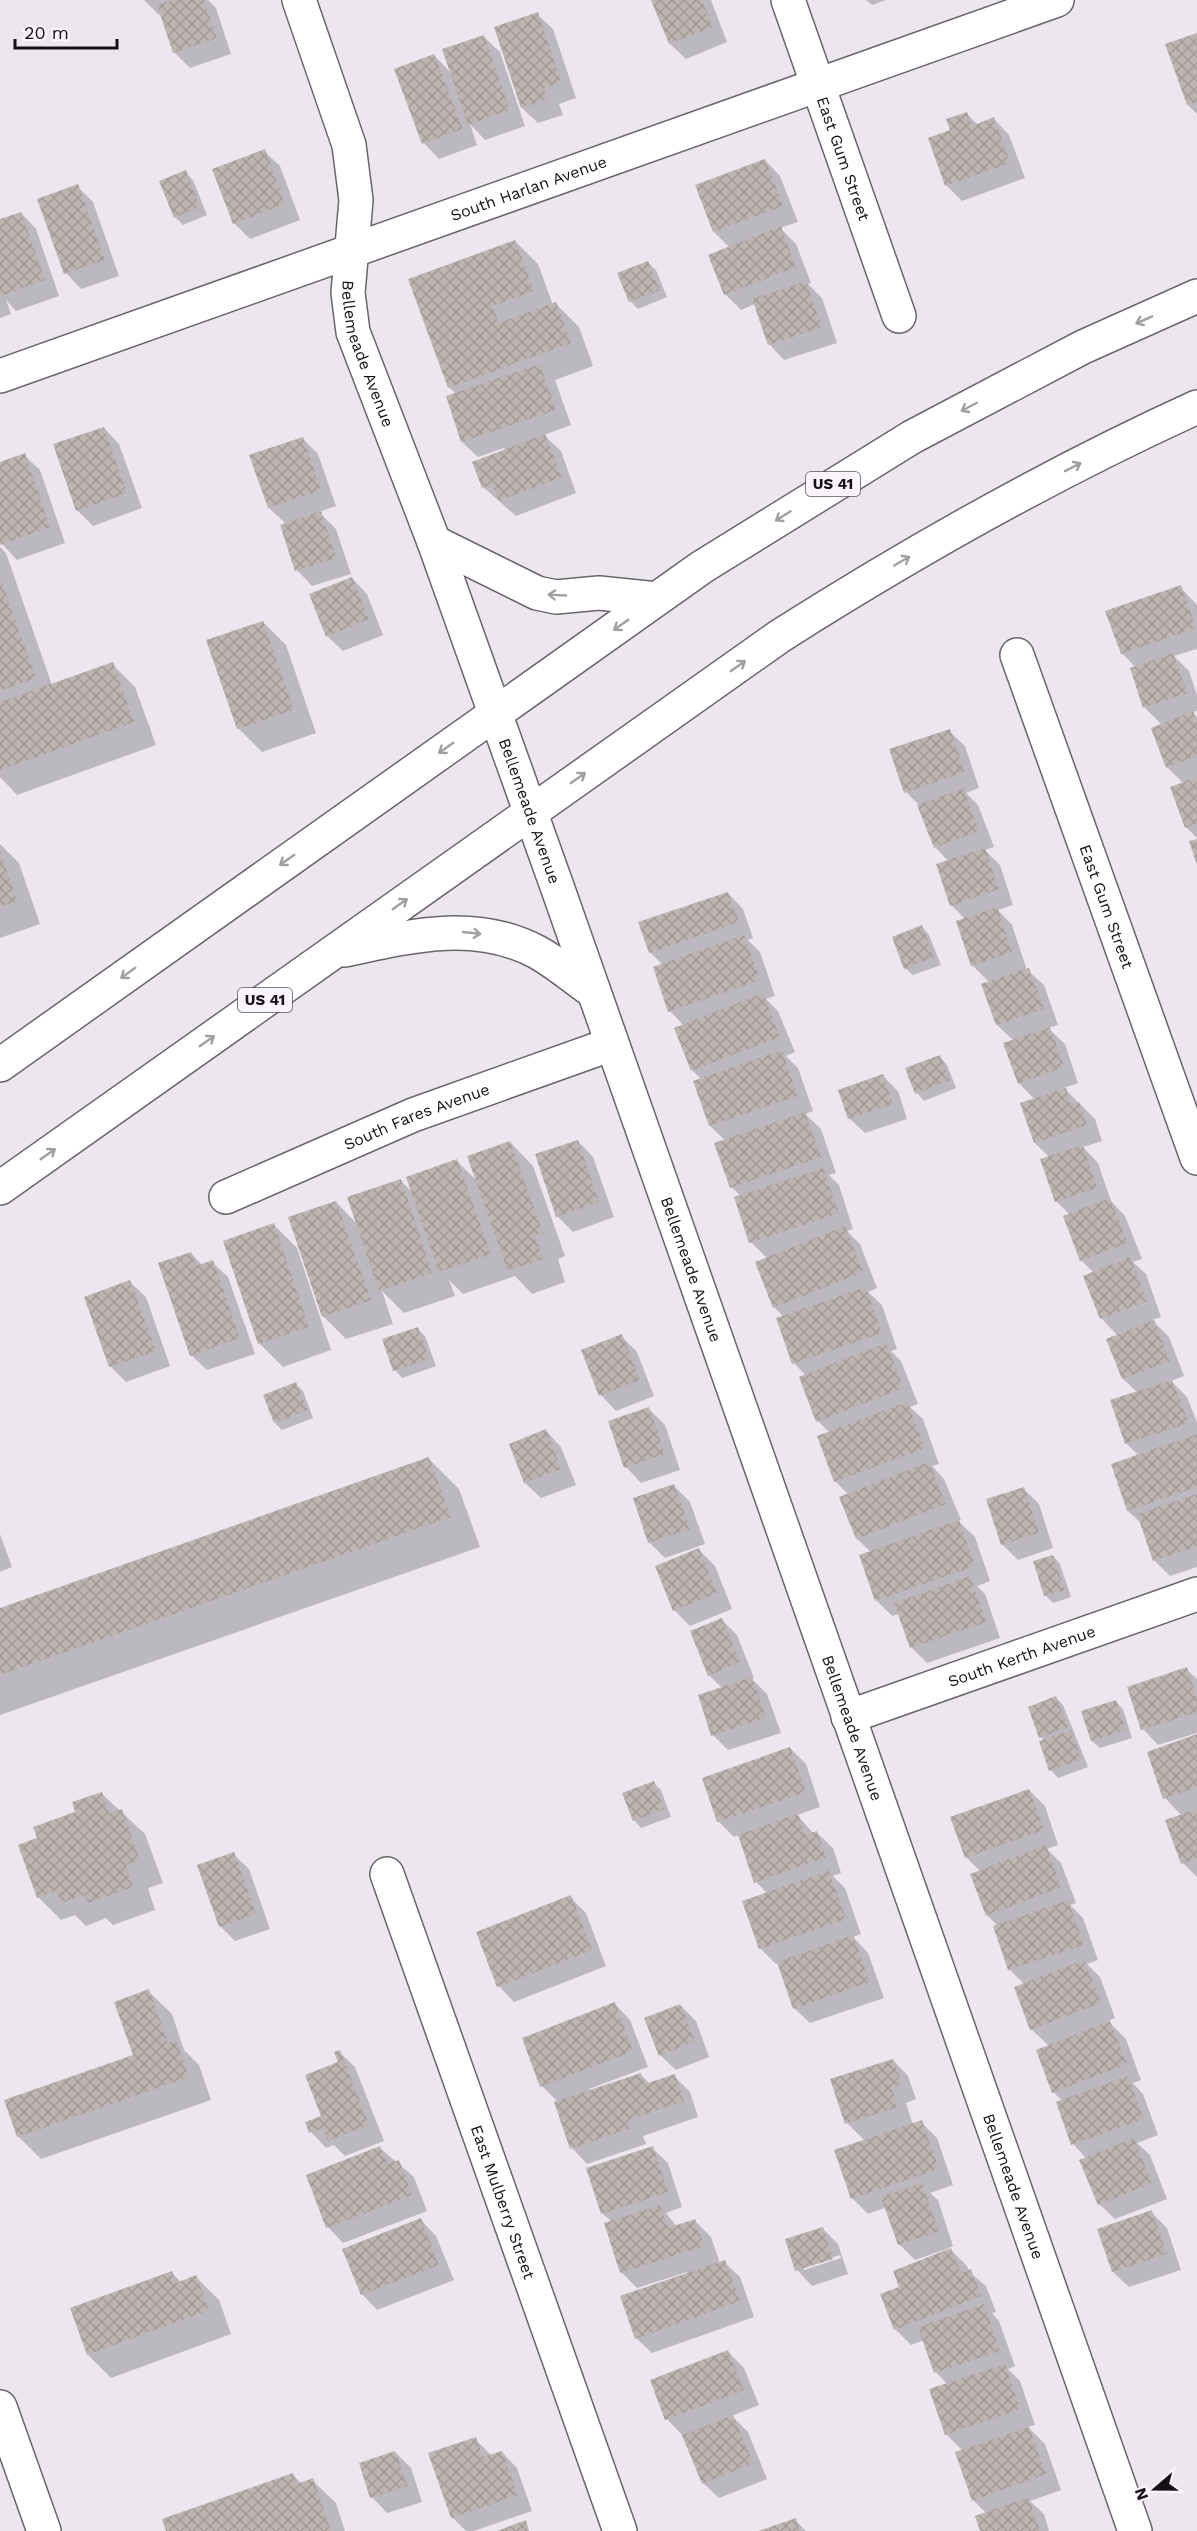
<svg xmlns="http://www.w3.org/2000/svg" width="1197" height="2531" font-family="'Work Sans',sans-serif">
	<defs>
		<pattern id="building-cross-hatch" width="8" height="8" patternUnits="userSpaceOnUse" patternTransform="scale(1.5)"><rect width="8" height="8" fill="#beb5b2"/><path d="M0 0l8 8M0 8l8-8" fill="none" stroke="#a29b98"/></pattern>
	</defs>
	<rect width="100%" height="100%" fill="#ece7ef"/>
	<!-- shadow -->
	<path fill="#0003" fill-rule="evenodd" d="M144 0H208L216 8 231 54 190 68 174 52 161 14 159 15Z
		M652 0H711L727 42 686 59 670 44Z
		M866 0H886L872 5Z
		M537 14 553 29 576 98 559 104 563 115 538 123 522 108Z
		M1197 34V114L1188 105Z
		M484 37 500 52 525 126 485 140 470 124 477 145 439 159 424 143 396 70 434 55 452 74Z
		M966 113 978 125 994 119 1009 135 1025 178 962 201 946 185 952 131Z
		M264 151 280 166 300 220 250 239 234 223Z
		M765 160 780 176 798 222 780 228 796 244 811 283 808 284 822 298 837 343 784 360 769 344 755 304 741 310 725 294 730 248 714 232Z
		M185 172 193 180 207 215 183 225 175 217Z
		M77 186 93 202 119 276 81 289 66 273Z
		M21 213 36 229 59 296 16 311 6 300 11 314 0 318V220Z
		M515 241 538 264 553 305 556 304 579 327 593 366 555 380 571 425 544 435 561 451 576 493 516 516 483 487 505 451 504 448 478 457 462 442 447 397 456 394 449 387Z
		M648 263 656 270 667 297 638 309 630 301Z
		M104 428 119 444 142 508 93 526 77 510Z
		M302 438 318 454 336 506 319 512 336 529 351 574 312 586 297 570 286 524 269 508 251 456Z
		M24 455 40 470 65 543 17 560 2 544 0 539V463Z
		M0 547 6 553 52 685 112 664 135 687 156 745 17 795 0 777Z
		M352 578 367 594 383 635 343 651 327 636Z
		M1180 587 1197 605V649L1174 656 1189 671 1197 695V711L1192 712 1197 717V838L1186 827 1184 784 1167 767 1162 725 1145 708 1132 669 1136 668 1122 653Z
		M263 622 286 645 316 733 262 752 238 728Z
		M949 731 965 746 979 788 966 793 978 805 994 847 985 850 1000 865 1013 905 998 910 1012 925 1027 970 1044 985 1058 1025 1048 1028 1065 1044 1078 1083 1064 1088 1095 1119 1102 1141 1083 1147 1098 1163 1111 1201 1125 1216 1142 1259 1133 1262 1146 1274 1161 1317 1152 1320 1169 1337 1184 1376 1171 1381 1187 1397 1197 1422V1567L1170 1576 1155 1561 1142 1524 1128 1511 1113 1465 1139 1456 1126 1443 1138 1393 1123 1379 1108 1340 1118 1336 1101 1318 1094 1273 1081 1260 1070 1215 1056 1201 1050 1158 1035 1143V1100L1019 1083 1014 1041 997 1025 990 983 972 965 966 920 951 905 949 862 935 847 919 805 906 792Z
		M0 844 19 863 40 924 0 938Z
		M728 893 743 909 753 938 748 940 760 952 775 996 766 999 778 1011 795 1052 786 1056 798 1068 813 1111 805 1114 821 1129 836 1173 829 1175 839 1185 853 1229 847 1231 860 1244 877 1288 868 1292 882 1305 897 1349 891 1351 901 1361 918 1404 910 1407 923 1419 939 1464 932 1466 944 1479 961 1520 958 1521 975 1537 990 1581 977 1586 985 1594 1000 1638 927 1663 911 1647 899 1614 892 1616 876 1600 871 1552 857 1539 841 1498 849 1495 835 1481 830 1433 818 1421 806 1376 794 1363 784 1317 774 1307 767 1258 751 1242 741 1196 731 1187 726 1141 710 1126 702 1080 693 1071 676 1029 684 1026 670 1011 663 965 650 952Z
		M922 927 929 935 941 965 913 975 905 968Z
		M940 1057 947 1065 956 1088 924 1101 917 1093Z
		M883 1076 898 1091 907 1119 865 1133 849 1118Z
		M578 1141 593 1157 614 1217 573 1232 557 1216Z
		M510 1142 533 1166 565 1256 558 1259 565 1282 532 1294 515 1276 463 1294 449 1280 455 1296 404 1313 382 1291 393 1324 346 1339 323 1316 336 1202 358 1225 400 1180 413 1193 457 1161 478 1182Z
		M274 1225 297 1248 331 1350 283 1367 259 1343Z
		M191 1253 202 1265 212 1262 228 1277 255 1354 207 1370 191 1355Z
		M130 1282 146 1297 170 1366 126 1382 110 1366Z
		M417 1329 425 1336 436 1366 402 1378 395 1370Z
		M621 1336 637 1352 654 1396 616 1411 601 1395Z
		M296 1384 303 1391 313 1418 282 1430 275 1423Z
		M649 1409 665 1425 680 1470 641 1483 626 1467Z
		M546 1431 561 1447 576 1485 541 1498 525 1483 511 1445Z
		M429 1459 459 1489 480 1547 0 1715V1609Z
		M674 1486 690 1502 705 1544 665 1558 649 1542Z
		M1023 1488 1039 1504 1053 1548 1018 1560 1002 1544Z
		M0 1534 12 1567 0 1572Z
		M699 1550 715 1566 732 1609 690 1626 674 1610Z
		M1053 1556 1060 1564 1071 1597 1053 1603 1045 1595Z
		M721 1619 737 1635 754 1678 752 1679 767 1694 781 1733 728 1750 713 1735 722 1688 709 1675Z
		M1186 1669 1197 1679V1733L1158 1745 1143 1729Z
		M1056 1698 1063 1705 1088 1767 1058 1778 1051 1770 1045 1741 1041 1737Z
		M1115 1701 1123 1709 1132 1738 1100 1748 1092 1741Z
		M1197 1736V1877L1183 1863 1182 1816 1165 1798Z
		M790 1748 806 1764 820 1807 797 1815 814 1834 817 1833 833 1848 841 1873 833 1876 845 1888 861 1934 853 1937 868 1953 884 1998 810 2023 794 2008 779 1963 776 1964 760 1948 768 1894 756 1882 739 1835 734 1837 718 1821Z
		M654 1783 661 1790 671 1817 641 1828 634 1820Z
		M1029 1790 1045 1806 1058 1845 1047 1849 1061 1863 1076 1903 1070 1905 1083 1918 1098 1960 1087 1964 1100 1977 1115 2018 1108 2021 1126 2039 1141 2080 1133 2083 1143 2094 1158 2135 1137 2143 1150 2155 1167 2199 1115 2219 1099 2204 1086 2158 1073 2144 1063 2101 1053 2092 1049 2046 1031 2029 1024 1984 1009 1969 998 1926 987 1915 981 1872 966 1857Z
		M101 1793 145 1834 163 1883 148 1888 155 1910 113 1925 106 1918 86 1926 75 1915 61 1920 38 1897 39 1839Z
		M233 1854 249 1869 270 1929 235 1941 220 1926Z
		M570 1897 586 1913 606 1966 514 2002 499 1986Z
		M148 1991 172 2014 184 2050 199 2065 211 2100 41 2159 18 2136 135 2056Z
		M615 2004 630 2020 648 2067 589 2089 590 2092 641 2075 650 2084 674 2076 690 2092 698 2117 643 2136 646 2144 587 2164 572 2148 558 2102 542 2086Z
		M680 2005 696 2021 709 2057 676 2070 660 2055Z
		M339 2052 355 2067 384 2141 345 2156 334 2145 326 2148 311 2132 323 2117 339 2063Z
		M893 2060 908 2076 916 2099 906 2103 913 2125 921 2122 937 2138 953 2185 930 2193 938 2200 953 2246 949 2248 967 2266 969 2272 986 2286 996 2312 992 2313 999 2321 1015 2366 1008 2369 1020 2381 1035 2425 1028 2427 1045 2444 1061 2490 1030 2501 1044 2514 1049 2531H982L986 2513 973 2500 963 2451 946 2434 948 2385 936 2372 924 2340 911 2345 895 2329 901 2288 950 2251 949 2248 915 2260 899 2244 887 2207 868 2214 852 2198 865 2141 847 2123 832 2080Z
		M380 2148 414 2177 427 2211 343 2243 328 2227Z
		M652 2148 668 2163 682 2207 666 2213 677 2227 695 2221 711 2237 720 2263 724 2262 740 2277 754 2317 652 2353 636 2338 687 2274V2272L637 2288 621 2272 612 2222 602 2213Z
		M1151 2212 1167 2228 1181 2270 1129 2287 1113 2272Z
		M421 2220 436 2236 454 2280 377 2310 362 2294Z
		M822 2228 838 2244 848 2274 812 2286 797 2270ZM840 2255 841 2258 804 2270V2267Z
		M171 2272 181 2282 196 2277 219 2300 231 2334 111 2378 88 2355Z
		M728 2352 744 2368 759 2405 732 2416 748 2432 767 2479 719 2498 703 2483 682 2435 667 2419Z
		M475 2439 492 2456 502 2452 517 2468 532 2511 474 2531H466L452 2517Z
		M395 2452 411 2468 422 2502 387 2513 372 2497Z
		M293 2475 302 2484 312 2480 336 2503 345 2531H167Z
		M795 2520 806 2531H762Z"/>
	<!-- building -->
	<path fill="url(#building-cross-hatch)" d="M172 0H204L217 38 173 53 157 5Z
		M651 0H702L713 27 669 44Z
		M538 12 561 82 544 88 548 99 521 108 494 27Z
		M1197 33V102L1187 105 1165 44Z
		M484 35 510 110 468 125 442 49Z
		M434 54 463 129 422 144 394 69Z
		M967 112 972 126 994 117 1010 163 945 186 928 138 950 130 946 119Z
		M265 149 285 204 233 224 212 169Z
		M765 159 783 206 713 232 695 185Z
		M186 170 200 207 174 218 159 181Z
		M78 184 105 260 64 274 37 199Z
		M21 212 45 280 0 296V219Z
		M781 226 796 267 724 295 708 255Z
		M515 240 534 291 493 306 499 323 556 302 571 343 448 388 408 279Z
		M648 261 660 290 629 302 617 273Z
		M806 281 822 327 768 345 752 299Z
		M540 364 556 410 461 442 446 396Z
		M104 427 127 493 76 511 53 444Z
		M545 434 562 477 499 501 492 484 482 488 472 462Z
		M303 437 321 490 268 508 249 455Z
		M25 453 50 527 0 545V462Z
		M321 511 336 558 295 571 280 525Z
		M352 577 369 619 326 637 309 594Z
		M0 578 36 678 0 691Z
		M1181 585 1196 628 1121 654 1105 611Z
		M263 621 294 710 237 729 206 640Z
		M1173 653 1187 693 1143 708 1130 668Z
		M113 662 134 722 0 770V702Z
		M1193 711 1197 721V756L1166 768 1151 728Z
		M950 729 965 772 904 793 889 749Z
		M1197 777V823L1185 828 1170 787Z
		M963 788 979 831 934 848 917 805Z
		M1197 839V865L1189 841Z
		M985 848 999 889 950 906 936 864Z
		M0 851 17 901 0 907Z
		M728 892 739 922 649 953 638 922Z
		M997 907 1012 952 971 966 956 921Z
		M922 925 934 957 904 969 892 937Z
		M744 935 760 980 668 1012 653 967Z
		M1029 968 1044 1009 996 1025 981 984Z
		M763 993 780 1037 691 1071 674 1028Z
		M1050 1027 1064 1067 1018 1084 1003 1043Z
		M782 1050 798 1096 709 1126 693 1081Z
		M940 1055 950 1080 915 1094 905 1068Z
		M883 1074 893 1104 848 1119 838 1090Z
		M1066 1088 1071 1105 1079 1102 1087 1125 1034 1143 1020 1103Z
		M805 1112 821 1157 730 1188 714 1143Z
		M578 1140 599 1202 556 1217 535 1154Z
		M510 1141 543 1233 535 1236 543 1259 508 1271 467 1156Z
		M1083 1145 1097 1188 1055 1202 1040 1159Z
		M457 1159 491 1254 439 1272 406 1177Z
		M823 1168 839 1213 749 1243 734 1197Z
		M401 1179 432 1273 379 1291 347 1197Z
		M1110 1198 1128 1243 1080 1261 1063 1216Z
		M336 1201 371 1300 322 1317 288 1217Z
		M274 1223 309 1327 258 1344 223 1241Z
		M845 1226 863 1272 773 1308 755 1262Z
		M191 1252 196 1266 213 1260 240 1338 190 1356 158 1263Z
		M1130 1257 1147 1301 1100 1319 1083 1276Z
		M130 1280 156 1351 109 1367 84 1297Z
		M866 1287 882 1333 792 1364 776 1318Z
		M1154 1320 1170 1361 1122 1379 1106 1339Z
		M418 1327 429 1359 393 1371 382 1339Z
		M622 1334 640 1380 599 1396 581 1350Z
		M886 1343 904 1388 816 1422 799 1377Z
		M1172 1380 1189 1423 1125 1444 1110 1400Z
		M296 1382 307 1410 274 1423 263 1395Z
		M907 1402 925 1448 834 1482 817 1436Z
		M649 1407 665 1454 624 1468 608 1421Z
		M546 1429 561 1469 524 1483 509 1444Z
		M1197 1434V1487L1127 1511 1111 1464Z
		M429 1457 451 1517 0 1675V1608Z
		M929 1462 946 1504 856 1539 839 1497Z
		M674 1484 690 1529 648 1543 633 1498Z
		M1024 1487 1039 1533 1001 1545 986 1499Z
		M1197 1494V1546L1153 1561 1137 1514Z
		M959 1520 975 1566 875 1601 859 1555Z
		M699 1548 717 1593 673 1611 655 1566Z
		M1053 1555 1065 1590 1044 1596 1033 1561Z
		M970 1576 986 1622 910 1648 894 1603Z
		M722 1618 740 1662 708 1676 690 1631Z
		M1187 1667 1197 1699V1712L1141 1730 1127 1687Z
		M752 1677 766 1717 711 1736 698 1695Z
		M1056 1696 1068 1727 1039 1738 1028 1707Z
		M1116 1700 1126 1730 1091 1741 1081 1711Z
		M1071 1730 1081 1759 1049 1771 1039 1741Z
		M1197 1734V1787L1163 1799 1147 1752Z
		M790 1747 806 1792 717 1822 702 1778Z
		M654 1781 664 1809 633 1821 622 1793Z
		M1029 1789 1044 1830 965 1858 950 1817Z
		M102 1792 109 1813 122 1809 140 1860 126 1865 133 1887 88 1903 85 1895 61 1903 57 1890 37 1898 18 1845 37 1838 33 1827 75 1812 72 1802Z
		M1197 1809V1858L1181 1864 1165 1820Z
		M798 1814 805 1835 817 1831 826 1857 754 1883 738 1835Z
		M1046 1845 1061 1887 986 1916 970 1874Z
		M234 1852 256 1914 219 1927 197 1865Z
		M829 1871 846 1919 759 1949 742 1901Z
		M571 1895 592 1950 497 1987 476 1932Z
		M1068 1900 1084 1945 1008 1970 993 1926Z
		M853 1935 870 1982 793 2009 777 1962Z
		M1084 1960 1101 2003 1030 2030 1014 1987Z
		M149 1989 168 2043 176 2040 189 2077 17 2137 4 2100 133 2055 114 2002Z
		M615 2002 633 2051 540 2087 522 2038Z
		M680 2004 695 2041 659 2056 644 2018Z
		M1110 2021 1127 2064 1052 2093 1036 2050Z
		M340 2050 369 2125 328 2141 323 2128 309 2133 305 2122 321 2116 305 2075 338 2062 334 2052Z
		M893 2059 902 2084 891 2087 898 2107 845 2124 830 2079Z
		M641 2073 645 2084 675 2074 684 2101 628 2120 631 2128 570 2149 554 2102Z
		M1128 2076 1144 2119 1071 2145 1056 2102Z
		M922 2120 939 2169 851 2199 834 2150Z
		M1134 2138 1152 2183 1098 2205 1079 2160Z
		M380 2146 387 2164 399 2160 412 2195 326 2228 306 2175Z
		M653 2146 668 2192 601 2214 586 2168Z
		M922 2183 939 2231 898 2245 881 2197Z
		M660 2205 668 2228 695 2219 704 2246 620 2273 604 2223Z
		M1152 2210 1167 2254 1112 2272 1097 2229Z
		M421 2218 439 2265 361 2295 342 2249Z
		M823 2227 833 2259 795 2271 785 2239Z
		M951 2248 961 2273 971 2269 981 2296 894 2330 880 2294 899 2287 893 2271Z
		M725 2260 740 2301 635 2339 620 2296Z
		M172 2271 176 2283 196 2275 209 2310 87 2355 70 2308Z
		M984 2304 1000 2351 934 2373 918 2327Z
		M728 2350 744 2390 665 2420 650 2380Z
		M1005 2364 1020 2409 945 2435 929 2389Z
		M733 2415 753 2463 702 2484 682 2435Z
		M1029 2427 1046 2474 972 2501 955 2452Z
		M476 2437 483 2457 502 2451 518 2495 451 2518 428 2453Z
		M395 2451 408 2486 370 2498 359 2463Z
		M293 2473 297 2484 313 2478 331 2531H166L162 2519Z
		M1028 2497 1040 2531H980L975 2516Z
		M796 2518 800 2531H758Z
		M526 2520 529 2531H497Z"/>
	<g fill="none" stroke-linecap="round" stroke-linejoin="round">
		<!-- street casing -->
		<g stroke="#6a656c" stroke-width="36">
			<g id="street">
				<path id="s1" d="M788 0 899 316"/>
				<path id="s2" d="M0 376 1057 0"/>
				<path id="s3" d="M1017 655 1197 1158"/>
				<path id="s4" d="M226 1197 413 1115 612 1044"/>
				<path id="s5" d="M848 1717 1197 1594"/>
				<path id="s6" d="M387 1874 620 2531"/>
			</g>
		</g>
		<!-- secondary casing -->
		<g stroke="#6a656c" stroke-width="36">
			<g id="secondary">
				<path id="s7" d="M299 0 349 145 356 200 348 293 353 332 434 542 559 892 1135 2531"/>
				<path d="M0 2407 44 2531"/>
			</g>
		</g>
		<!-- highway casing -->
		<g stroke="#6a656c" stroke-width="36">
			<path id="highway" d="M434 542 537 593 556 597 599 593 657 599
				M345 950C409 936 475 919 537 952 557 963 575 979 594 992
				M0 1065 702 567 912 437 1083 347 1197 296
				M0 1188 780 636C914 551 1052 473 1197 407"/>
		</g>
		<!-- street -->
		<use href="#street" stroke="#fff" stroke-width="33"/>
		<!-- secondary -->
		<use href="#secondary" stroke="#fff" stroke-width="33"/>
		<!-- highway -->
		<use href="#highway" stroke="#fff" stroke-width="33"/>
	</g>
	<!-- one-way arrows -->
	<defs><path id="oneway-shaft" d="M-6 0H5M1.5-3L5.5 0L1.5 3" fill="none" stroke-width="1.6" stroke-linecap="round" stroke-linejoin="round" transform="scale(1.5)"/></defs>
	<g stroke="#a1a0a1">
		<use href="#oneway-shaft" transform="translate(1144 320) rotate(156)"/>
		<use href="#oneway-shaft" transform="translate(969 407) rotate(152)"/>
		<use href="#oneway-shaft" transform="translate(1073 467) rotate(-27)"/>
		<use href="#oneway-shaft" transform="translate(783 516) rotate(148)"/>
		<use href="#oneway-shaft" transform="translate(902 561) rotate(-30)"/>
		<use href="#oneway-shaft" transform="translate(557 595) rotate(-177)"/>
		<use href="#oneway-shaft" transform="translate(621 625) rotate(145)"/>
		<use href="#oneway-shaft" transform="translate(738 666) rotate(-35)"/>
		<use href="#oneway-shaft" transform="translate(446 748) rotate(145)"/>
		<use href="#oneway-shaft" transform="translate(578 778) rotate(-35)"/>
		<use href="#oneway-shaft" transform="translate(287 860) rotate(145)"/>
		<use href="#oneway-shaft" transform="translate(400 904) rotate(-35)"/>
		<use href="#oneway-shaft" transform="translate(472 933) rotate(6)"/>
		<use href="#oneway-shaft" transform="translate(128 973) rotate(144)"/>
		<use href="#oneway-shaft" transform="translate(207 1041) rotate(-35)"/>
		<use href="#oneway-shaft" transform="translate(48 1154) rotate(-35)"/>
	</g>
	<g text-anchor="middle" stroke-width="5" stroke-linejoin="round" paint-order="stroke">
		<!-- shield labels -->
		<g fill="#faf5fc" stroke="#58555a" stroke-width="1.5">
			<rect x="806" y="472" width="54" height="24" rx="4.5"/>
			<rect x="238" y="988" width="54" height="24" rx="4.5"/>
		</g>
		<g font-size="15" font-weight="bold" fill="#131114">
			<text x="833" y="489">US 41</text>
			<text x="265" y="1005">US 41</text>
		</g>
		<!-- street labels -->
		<g font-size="16" fill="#131114" stroke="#faf5fc">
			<text dy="6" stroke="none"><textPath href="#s1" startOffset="168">East Gum Street</textPath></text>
			<text dy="6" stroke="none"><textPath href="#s2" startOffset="561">South Harlan Avenue</textPath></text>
			<text dy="6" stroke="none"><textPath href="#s7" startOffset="366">Bellemeade Avenue</textPath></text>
			<text dy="6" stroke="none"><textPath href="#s7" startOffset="852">Bellemeade Avenue</textPath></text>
			<text dy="6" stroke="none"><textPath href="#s3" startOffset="267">East Gum Street</textPath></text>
			<text dy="6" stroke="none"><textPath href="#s4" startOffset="207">South Fares Avenue</textPath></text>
			<text dy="6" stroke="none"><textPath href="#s7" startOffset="1338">Bellemeade Avenue</textPath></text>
			<text dy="6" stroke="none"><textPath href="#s5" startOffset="184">South Kerth Avenue</textPath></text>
			<text dy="6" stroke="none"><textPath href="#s7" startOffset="1824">Bellemeade Avenue</textPath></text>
			<text dy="6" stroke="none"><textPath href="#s7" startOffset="2310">Bellemeade Avenue</textPath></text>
			<text dy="6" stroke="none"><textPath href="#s6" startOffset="348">East Mulberry Street</textPath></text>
		</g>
	</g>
	<!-- north arrow -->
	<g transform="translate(1155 2489) rotate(250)" stroke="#faf5fc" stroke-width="4.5" paint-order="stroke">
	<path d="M0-4.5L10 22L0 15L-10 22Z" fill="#131114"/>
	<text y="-9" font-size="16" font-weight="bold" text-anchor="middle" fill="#131114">N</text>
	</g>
	<!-- scale -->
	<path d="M15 39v9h102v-9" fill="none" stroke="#131114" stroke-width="3"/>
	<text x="24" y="39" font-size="18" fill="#131114" stroke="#faf5fc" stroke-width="4.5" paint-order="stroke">20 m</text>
</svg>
